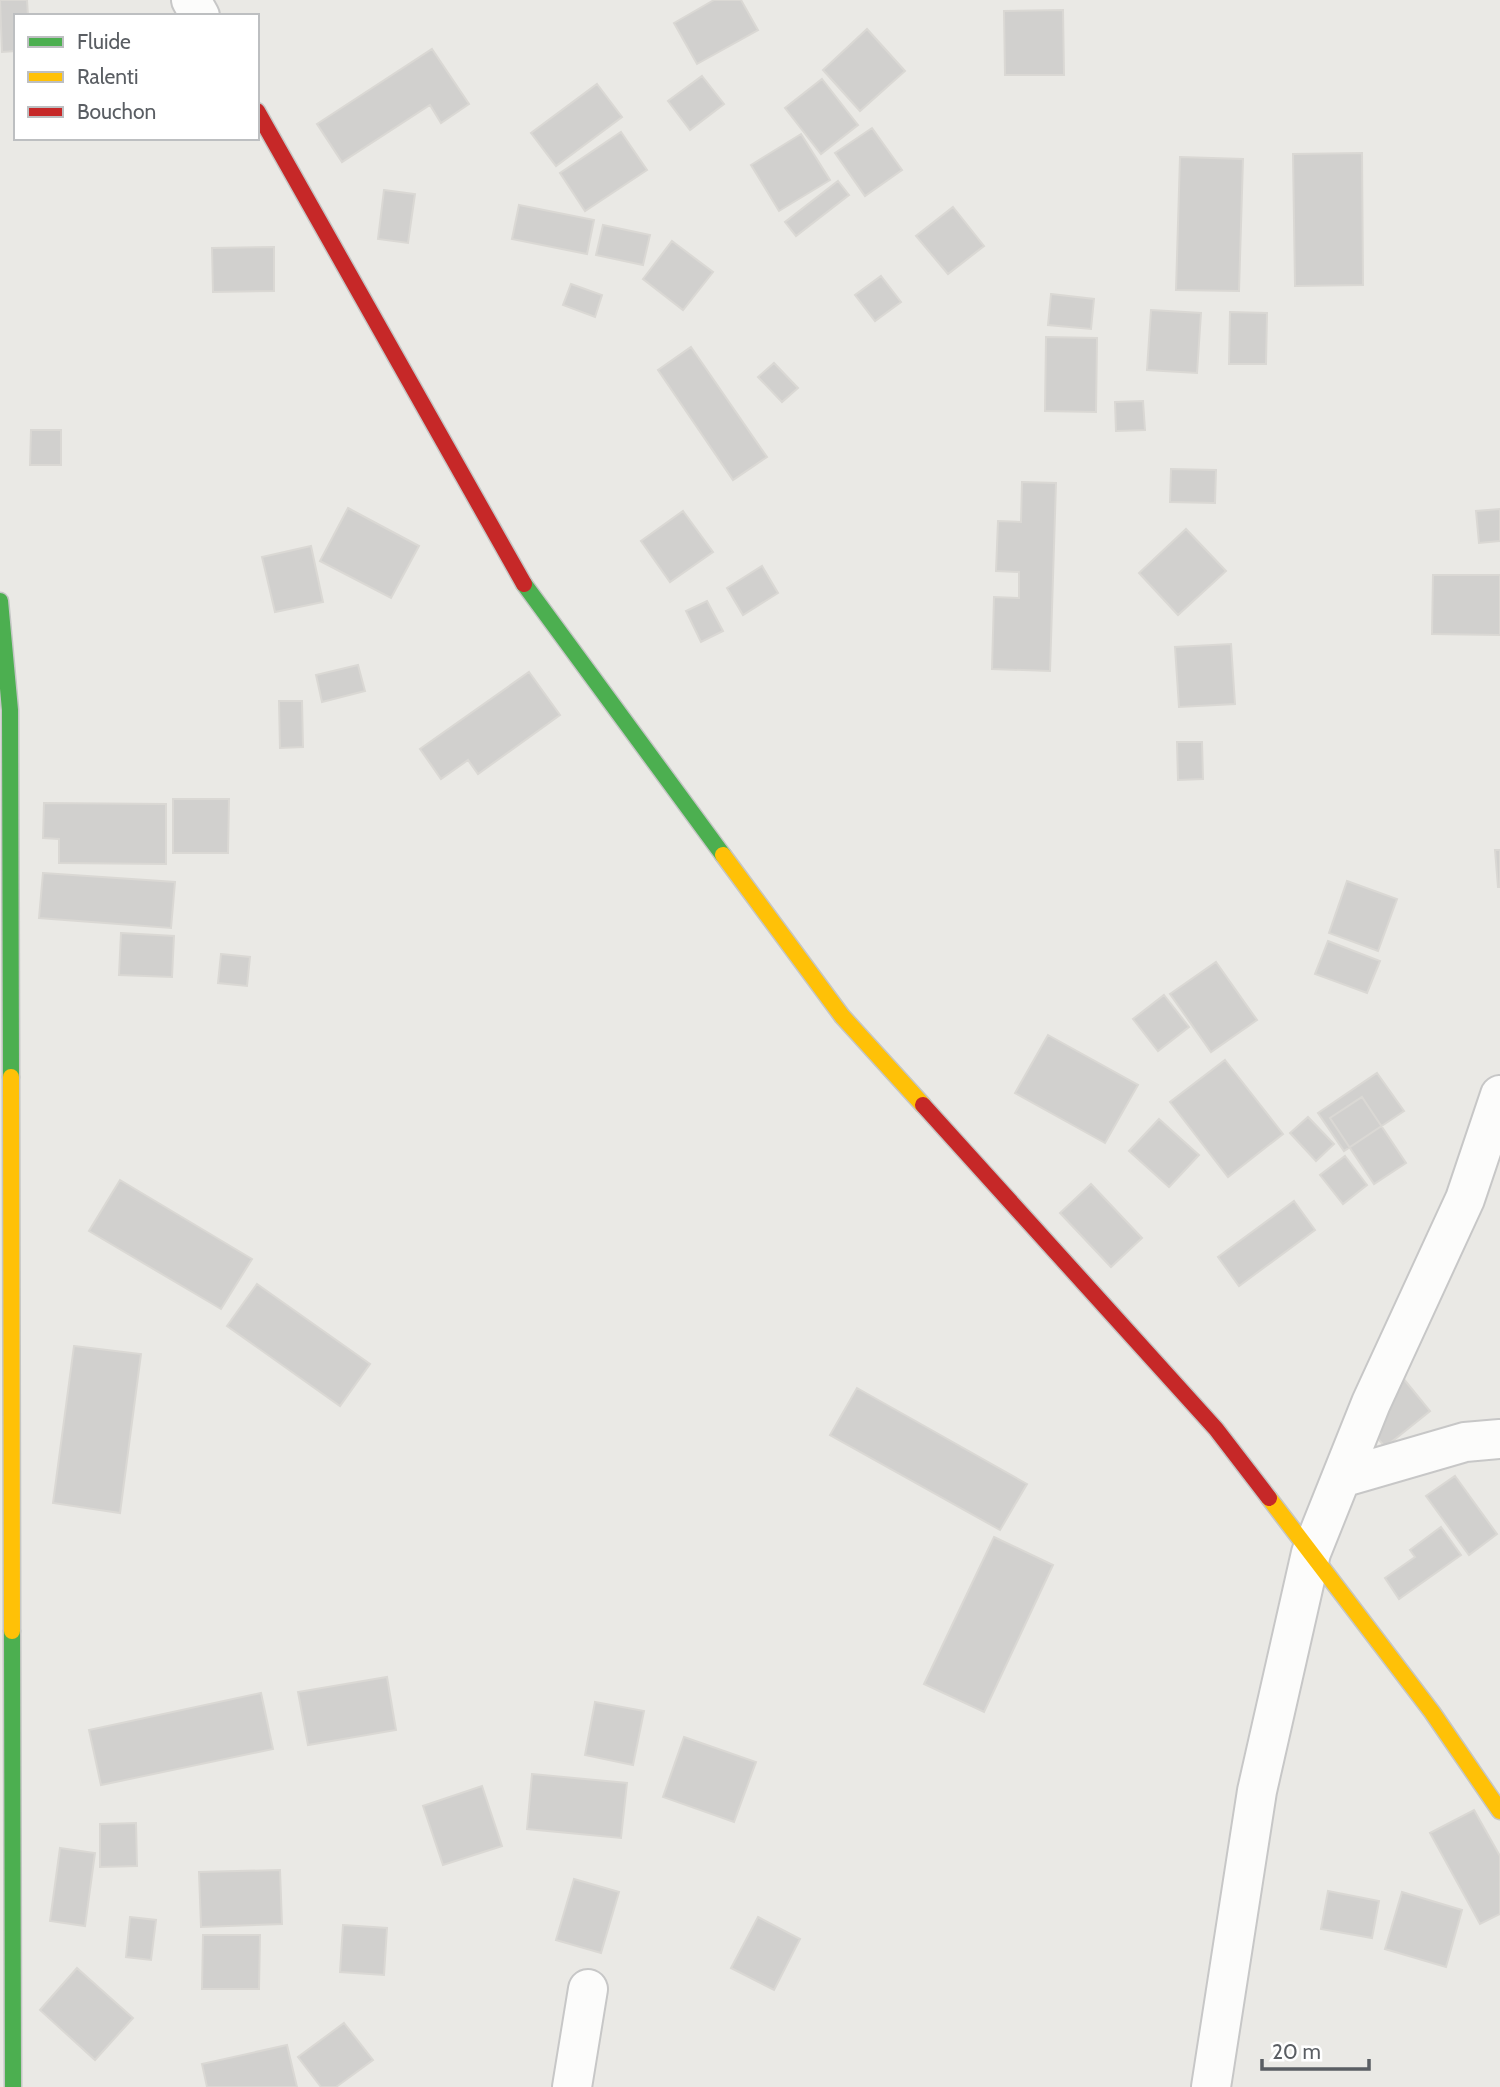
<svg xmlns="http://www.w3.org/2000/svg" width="1500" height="2087" font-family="Cabin,sans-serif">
	<rect width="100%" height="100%" fill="#eae9e5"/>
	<!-- building -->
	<path fill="#d1d0ce" stroke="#dad8d4" stroke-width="2" d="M0 0H27L28 16H16V51L2 52Z
		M714 0H741L758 30 697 64 674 23Z
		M1063 10 1064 75H1005L1004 11Z
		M867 29 905 71 860 111 823 70Z
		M432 49 469 104 441 123 430 105 342 162 317 124Z
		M702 76 724 104 690 130 668 101Z
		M822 79 858 125 821 154 785 108Z
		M597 84 622 117 556 166 531 133Z
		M872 128 902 170 865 196 835 153Z
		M621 132 647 170 585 211 560 173Z
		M801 134 830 180 779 211 751 165Z
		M1362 153 1363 285 1295 286 1293 154Z
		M1180 157 1243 159 1239 291 1176 290Z
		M838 181 849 195 796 236 785 222Z
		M384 190 415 194 408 243 378 239Z
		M519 205 594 220 587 254 512 239Z
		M953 207 984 246 948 274 916 236Z
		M603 225 650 235 643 265 596 255Z
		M672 241 713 272 683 310 643 279Z
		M274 247V291L213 292 212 248Z
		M881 276 901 302 875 321 855 295Z
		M571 284 602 295 595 317 563 305Z
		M1051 294 1094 299 1091 329 1048 325Z
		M1151 310 1201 313 1197 373 1147 370Z
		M1230 312 1267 313 1266 364H1229Z
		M1046 337 1097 338 1096 412 1045 411Z
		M691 347 767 457 733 480 658 370Z
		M774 363 798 388 782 402 758 377Z
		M1143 401 1145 430 1116 431 1115 402Z
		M31 430H61V465H30Z
		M1171 469 1216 470 1215 503 1170 502Z
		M1022 482 1056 483 1050 671 992 669 994 597 1019 598V572L996 571 998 521 1021 522Z
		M348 508 419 546 391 598 320 561Z
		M1500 509V541L1479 543 1476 511Z
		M683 511 713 552 670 582 641 541Z
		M1186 529 1226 571 1178 615 1139 573Z
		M311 546 323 602 275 612 262 557Z
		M762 566 778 593 743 615 727 588Z
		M1433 575H1500V635L1432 634Z
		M707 601 723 631 701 642 686 611Z
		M1231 644 1235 704 1179 707 1175 647Z
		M358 665 365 691 322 702 316 675Z
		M529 672 560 715 478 774 468 760 441 779 420 749Z
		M279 701H302L303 747 280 748Z
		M1177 742H1202L1203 779 1178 780Z
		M173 799H229L228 853H173Z
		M44 803 166 804V864L59 863V839L43 838Z
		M1495 850H1500V887H1498Z
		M43 873 175 882 171 928 39 918Z
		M1347 881 1397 899 1378 951 1329 933Z
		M121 933 174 936 172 977 119 975Z
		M1328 941 1380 961 1367 993 1315 974Z
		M221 954 250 957 247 986 218 983Z
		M1216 962 1257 1020 1211 1052 1170 994Z
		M1164 995 1189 1027 1158 1051 1133 1019Z
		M1048 1035 1138 1085 1105 1143 1015 1093Z
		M1225 1060 1283 1134 1228 1177 1170 1102Z
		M1377 1073 1404 1111 1344 1151 1318 1113Z
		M1362 1097 1406 1163 1374 1184 1330 1118Z
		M1308 1117 1334 1144 1316 1161 1290 1133Z
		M1159 1119 1199 1155 1169 1187 1129 1151Z
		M1345 1156 1367 1185 1343 1204 1320 1175Z
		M120 1180 252 1259 221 1309 89 1231Z
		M1091 1184 1142 1238 1111 1267 1060 1213Z
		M1294 1201 1315 1230 1239 1286 1218 1257Z
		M257 1284 370 1364 340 1406 227 1326Z
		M74 1346 141 1354 120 1513 53 1503Z
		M1398 1372 1430 1411 1385 1447 1353 1409Z
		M857 1388 1027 1484 1000 1530 830 1435Z
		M1455 1476 1497 1534 1469 1555 1426 1496Z
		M1441 1527 1461 1555 1399 1599 1385 1578 1415 1557 1410 1550Z
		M994 1537 1053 1565 984 1712 924 1684Z
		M387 1677 396 1730 308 1745 298 1692Z
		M261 1693 273 1749 101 1785 89 1730Z
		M595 1702 644 1711 633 1765 585 1755Z
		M684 1737 756 1762 734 1822 663 1797Z
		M532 1774 627 1783 621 1838 527 1829Z
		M482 1786 502 1846 443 1865 423 1806Z
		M1474 1810 1500 1856V1914L1480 1924 1430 1833Z
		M136 1823 137 1866 100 1867V1824Z
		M60 1848 95 1853 85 1926 50 1921Z
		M280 1870 282 1924 201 1927 199 1872Z
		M574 1879 619 1892 601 1953 556 1940Z
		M1328 1891 1379 1901 1372 1938 1321 1929Z
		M1402 1892 1462 1910 1446 1967 1385 1949Z
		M130 1917 156 1920 151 1960 126 1957Z
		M758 1917 800 1939 774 1990 731 1968Z
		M343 1925 387 1928 384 1975 340 1972Z
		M203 1935H260L259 1989H202Z
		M77 1968 133 2018 95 2060 40 2010Z
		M344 2023 373 2060 336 2087H321L298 2057Z
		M287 2045 297 2087H207L202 2064Z"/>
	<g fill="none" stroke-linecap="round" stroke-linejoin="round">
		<!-- street casing -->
		<g stroke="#c7c7c7" stroke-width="42">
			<path id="street" d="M191 0 200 16
				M1341 1478 1465 1442 1500 1439
				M572 2087 588 1989
				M1211 2087 1257 1791 1311 1553 1371 1403 1465 1199 1500 1095"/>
		</g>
		<!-- fast casing -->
		<g stroke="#c5c6c5" stroke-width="19">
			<path id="fast" d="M524 584 723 855
				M0 601 10 710 11 1077
				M12 1631 13 2087"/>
		</g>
		<!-- slow casing -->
		<g stroke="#c5c6c5" stroke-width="19">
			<path id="slow" d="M723 855 842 1016 923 1105
				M11 1077 12 1631
				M1269 1498 1432 1712 1500 1811"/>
		</g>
		<!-- jam casing -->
		<g stroke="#c5c6c5" stroke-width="19">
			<path id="jam" d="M257 111 524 584
				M923 1105 1216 1429 1269 1498"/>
		</g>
		<!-- street -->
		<use href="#street" stroke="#fcfcfb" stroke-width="38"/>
		<!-- fast -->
		<use href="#fast" stroke="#4caf50" stroke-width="16"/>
		<!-- slow -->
		<use href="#slow" stroke="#ffc107" stroke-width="16"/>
		<!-- jam -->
		<use href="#jam" stroke="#c62828" stroke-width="16"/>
	</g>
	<!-- legend -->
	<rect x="14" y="14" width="245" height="126" fill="#ffffff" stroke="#bdbfc1" stroke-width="2"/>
	<rect x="28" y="37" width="35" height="10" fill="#4caf50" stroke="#bdbfc1" stroke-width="2"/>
	<text x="77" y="49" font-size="21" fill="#5a5e63">Fluide</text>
	<rect x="28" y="72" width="35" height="10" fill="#ffc107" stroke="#bdbfc1" stroke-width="2"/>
	<text x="77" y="84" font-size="21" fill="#5a5e63">Ralenti</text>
	<rect x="28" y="107" width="35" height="10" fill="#c62828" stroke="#bdbfc1" stroke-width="2"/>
	<text x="77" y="119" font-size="21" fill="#5a5e63">Bouchon</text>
	<!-- scale -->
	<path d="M1262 2059v10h107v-10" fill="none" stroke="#5a5e63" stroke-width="3.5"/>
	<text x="1272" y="2059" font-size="21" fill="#5a5e63" stroke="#ffffff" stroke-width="5" paint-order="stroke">20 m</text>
</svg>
